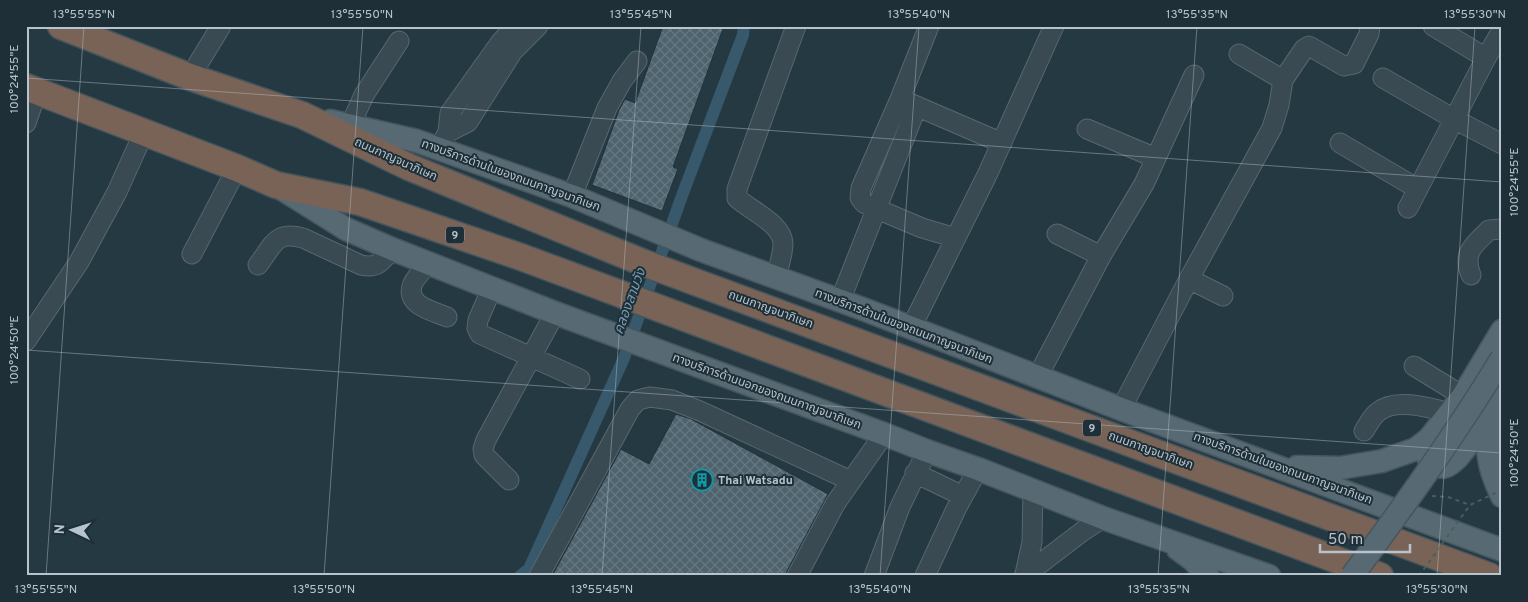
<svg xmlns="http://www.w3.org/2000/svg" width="1528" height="602" font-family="Overpass,'Noto Sans Thai',sans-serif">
	<defs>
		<pattern id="building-cross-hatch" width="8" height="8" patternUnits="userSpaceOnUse" patternTransform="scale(1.25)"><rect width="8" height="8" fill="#4e636e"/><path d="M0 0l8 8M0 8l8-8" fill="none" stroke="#657882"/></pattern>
	</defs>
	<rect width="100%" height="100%" fill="#253943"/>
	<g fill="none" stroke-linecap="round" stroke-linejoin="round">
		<!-- canal -->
		<path stroke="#38596b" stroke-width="12" d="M520 576 529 569 624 358 683 193 743 35 744 26"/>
	</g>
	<!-- building -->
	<path fill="url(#building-cross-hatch)" stroke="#20313a" d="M663 26H724L673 167 678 169 662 211 592 185 619 110 625 99 635 103Z
		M676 414 691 419 828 494 787 571 786 576H552L621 449 649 464Z"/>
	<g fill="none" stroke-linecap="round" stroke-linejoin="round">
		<!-- minor casing -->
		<g stroke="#586770" stroke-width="21">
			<path id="minor" d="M929 26 900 99 861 188 860 198 864 203 870 206 922 228 956 238
				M1433 26 1486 58
				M1239 54 1283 80
				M190 77 221 26
				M1383 78 1454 119 1502 144
				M907 102 1002 143
				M26 123 37 91
				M350 126 364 95 399 41
				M1087 129 1156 158
				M448 132 468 122 513 51 538 26
				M1340 143 1418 189
				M439 149 448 132 450 113 500 43 515 26
				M572 196 607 108 622 81 637 61
				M1408 208 1486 58 1502 30
				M1057 234 1101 256
				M192 254 237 168
				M428 263C424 269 413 280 412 286 406 306 434 311 447 317
				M258 265C273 246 275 230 303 238L361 265C378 269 382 261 392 249
				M1471 275C1462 252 1474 245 1489 230L1502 229
				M776 278C778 268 783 255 783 244 783 224 751 211 737 198V189L796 26
				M1189 279 1223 296
				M492 288 478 320 477 328 480 334 580 379
				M840 301 917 106
				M911 328 988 173 1054 26
				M26 341 79 262 117 192 144 132
				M1414 366 1463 396
				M1038 376 1101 256 1144 184 1194 75
				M1121 409 1189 279 1272 128 1279 105 1283 80 1304 49 1309 46 1344 66 1354 64 1369 34 1370 26
				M1364 431C1368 425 1372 416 1378 412 1395 397 1431 408 1450 413
				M915 473 963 496
				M509 480 484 455 483 449 486 440 555 313
				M1025 574 1032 542 1033 491
				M539 576 630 409 638 400 650 397 672 400 700 411 851 481
				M797 576 835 504 884 434
				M874 576 900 507 927 451
				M925 576 956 509 978 469
				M1024 576 1083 531 1103 518"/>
		</g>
		<!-- major casing -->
		<g stroke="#46565f" stroke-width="25">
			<path id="major" d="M330 121 417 141 572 196 701 250 863 309 1121 409 1502 550
				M282 189 346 229 392 249 555 313 884 434 927 451 978 469 1103 518 1269 576
				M1493 415C1485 449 1487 465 1502 496
				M1428 448 1429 460C1443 471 1446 468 1458 457L1494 412 1502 398
				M1297 467 1340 468 1382 461 1416 449 1429 439 1463 396 1502 331
				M1178 549 1193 560 1208 576"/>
		</g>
		<!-- highway casing -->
		<g stroke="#44545d" stroke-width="29">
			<path id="highway" d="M61 26 190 77 302 115 409 167 644 263 1489 576
				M26 87 237 168 276 185 360 202 521 257 1380 576"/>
		</g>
		<!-- path -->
		<path stroke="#45605c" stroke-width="2" stroke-dasharray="4 4" stroke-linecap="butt" d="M1432 496 1448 497 1470 505"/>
		<!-- minor -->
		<use href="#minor" stroke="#394a53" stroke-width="19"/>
		<!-- major -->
		<use href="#major" stroke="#576a73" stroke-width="22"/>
		<!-- highway -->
		<use href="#highway" stroke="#796356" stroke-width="26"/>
		<!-- major-bridge casing -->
		<g stroke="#46565f" stroke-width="25" stroke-linecap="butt">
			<path id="major-bridge" d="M1352 576C1405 505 1456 434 1502 358"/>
		</g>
		<!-- path-bridge -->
		<path stroke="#45605c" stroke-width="2" stroke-dasharray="4 4" stroke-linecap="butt" d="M1419 576 1470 505 1502 490"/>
		<!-- major-bridge -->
		<use href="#major-bridge" stroke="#576a73" stroke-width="22"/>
	</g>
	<!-- ticks -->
	<path fill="none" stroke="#b7c4cd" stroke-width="1" stroke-opacity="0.45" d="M26 78 1502 182M26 350 1502 453M46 576 84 26M324 576 363 26M602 576 641 26M880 576 919 26M1158 576 1197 26M1437 576 1475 26"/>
	<!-- icons -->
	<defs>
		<g id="building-ring" transform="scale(1.125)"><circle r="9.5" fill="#1e2f38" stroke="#0f9aa8" stroke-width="1.5"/><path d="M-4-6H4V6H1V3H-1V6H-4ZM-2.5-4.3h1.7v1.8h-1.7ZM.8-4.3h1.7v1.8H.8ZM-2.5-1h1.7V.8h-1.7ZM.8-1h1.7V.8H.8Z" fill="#0f9aa8"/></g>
	</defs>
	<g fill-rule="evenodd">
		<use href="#building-ring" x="702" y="480"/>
	</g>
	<g text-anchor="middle" stroke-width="4" stroke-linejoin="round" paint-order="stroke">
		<!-- shield labels -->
		<g fill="#1e2f38" stroke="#8997a0" stroke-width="1">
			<rect x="446" y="226.5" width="18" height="17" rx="4"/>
			<rect x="1083" y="419.5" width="18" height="17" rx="4"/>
		</g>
		<g font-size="11" font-weight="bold" fill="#b7c4cd">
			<text x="455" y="239">9</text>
			<text x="1092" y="432">9</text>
		</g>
		<!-- street labels -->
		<g font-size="12" fill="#b7c4cd" stroke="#1e2f38">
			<text transform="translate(396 159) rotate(24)" y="4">ถนนกาญจนาภิเษก</text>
			<text transform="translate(511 175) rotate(20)" y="4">ทางบริการด้านในของถนนกาญจนาภิเษก</text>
			<text transform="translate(771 309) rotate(20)" y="4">ถนนกาญจนาภิเษก</text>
			<text transform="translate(904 326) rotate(21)" y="4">ทางบริการด้านในของถนนกาญจนาภิเษก</text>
			<text transform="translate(767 391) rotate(20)" y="4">ทางบริการด้านนอกของถนนกาญจนาภิเษก</text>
			<text transform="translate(1151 450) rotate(20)" y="4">ถนนกาญจนาภิเษก</text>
			<text transform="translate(1283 468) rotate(20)" y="4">ทางบริการด้านในของถนนกาญจนาภิเษก</text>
		</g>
		<!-- poi labels -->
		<g font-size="12" font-weight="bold" fill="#b7c4cd" stroke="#1e2f38" text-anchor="start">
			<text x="718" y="484">Thai Watsadu</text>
		</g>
		<!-- water labels -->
		<g font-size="14" font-style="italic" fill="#759db1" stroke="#1e2f38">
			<text transform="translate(629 301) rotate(-70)" y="5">คลองสามวัง</text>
		</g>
	</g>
	<!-- border -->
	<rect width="1528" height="602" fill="none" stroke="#1e2f38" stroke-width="55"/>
	<!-- north arrow -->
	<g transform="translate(72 530) rotate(274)" stroke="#1e2f38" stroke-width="4" paint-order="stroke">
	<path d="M0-4L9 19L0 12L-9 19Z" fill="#b7c4cd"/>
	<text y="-8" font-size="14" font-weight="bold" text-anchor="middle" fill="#b7c4cd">N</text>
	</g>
	<!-- scale -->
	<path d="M1320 544v8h90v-8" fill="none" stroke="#b7c4cd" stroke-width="2.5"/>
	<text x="1328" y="544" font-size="15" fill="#b7c4cd" stroke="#1e2f38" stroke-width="4" paint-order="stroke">50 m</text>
	<rect x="28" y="28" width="1472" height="546" fill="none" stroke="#b7c4cd" stroke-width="2"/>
	<g font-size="12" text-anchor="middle" fill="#b7c4cd">
		<text x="84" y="18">13°55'55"N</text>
		<text x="362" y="18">13°55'50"N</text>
		<text x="641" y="18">13°55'45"N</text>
		<text x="919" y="18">13°55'40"N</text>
		<text x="1197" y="18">13°55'35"N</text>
		<text x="1475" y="18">13°55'30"N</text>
		<text transform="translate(14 79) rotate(-90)" y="4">100°24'55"E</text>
		<text transform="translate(1514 182) rotate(-90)" y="4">100°24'55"E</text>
		<text transform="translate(14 350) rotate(-90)" y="4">100°24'50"E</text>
		<text transform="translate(1514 453) rotate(-90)" y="4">100°24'50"E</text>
		<text x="46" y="593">13°55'55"N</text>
		<text x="324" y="593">13°55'50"N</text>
		<text x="602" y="593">13°55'45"N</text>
		<text x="880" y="593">13°55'40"N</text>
		<text x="1159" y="593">13°55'35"N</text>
		<text x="1437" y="593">13°55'30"N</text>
	</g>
</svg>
